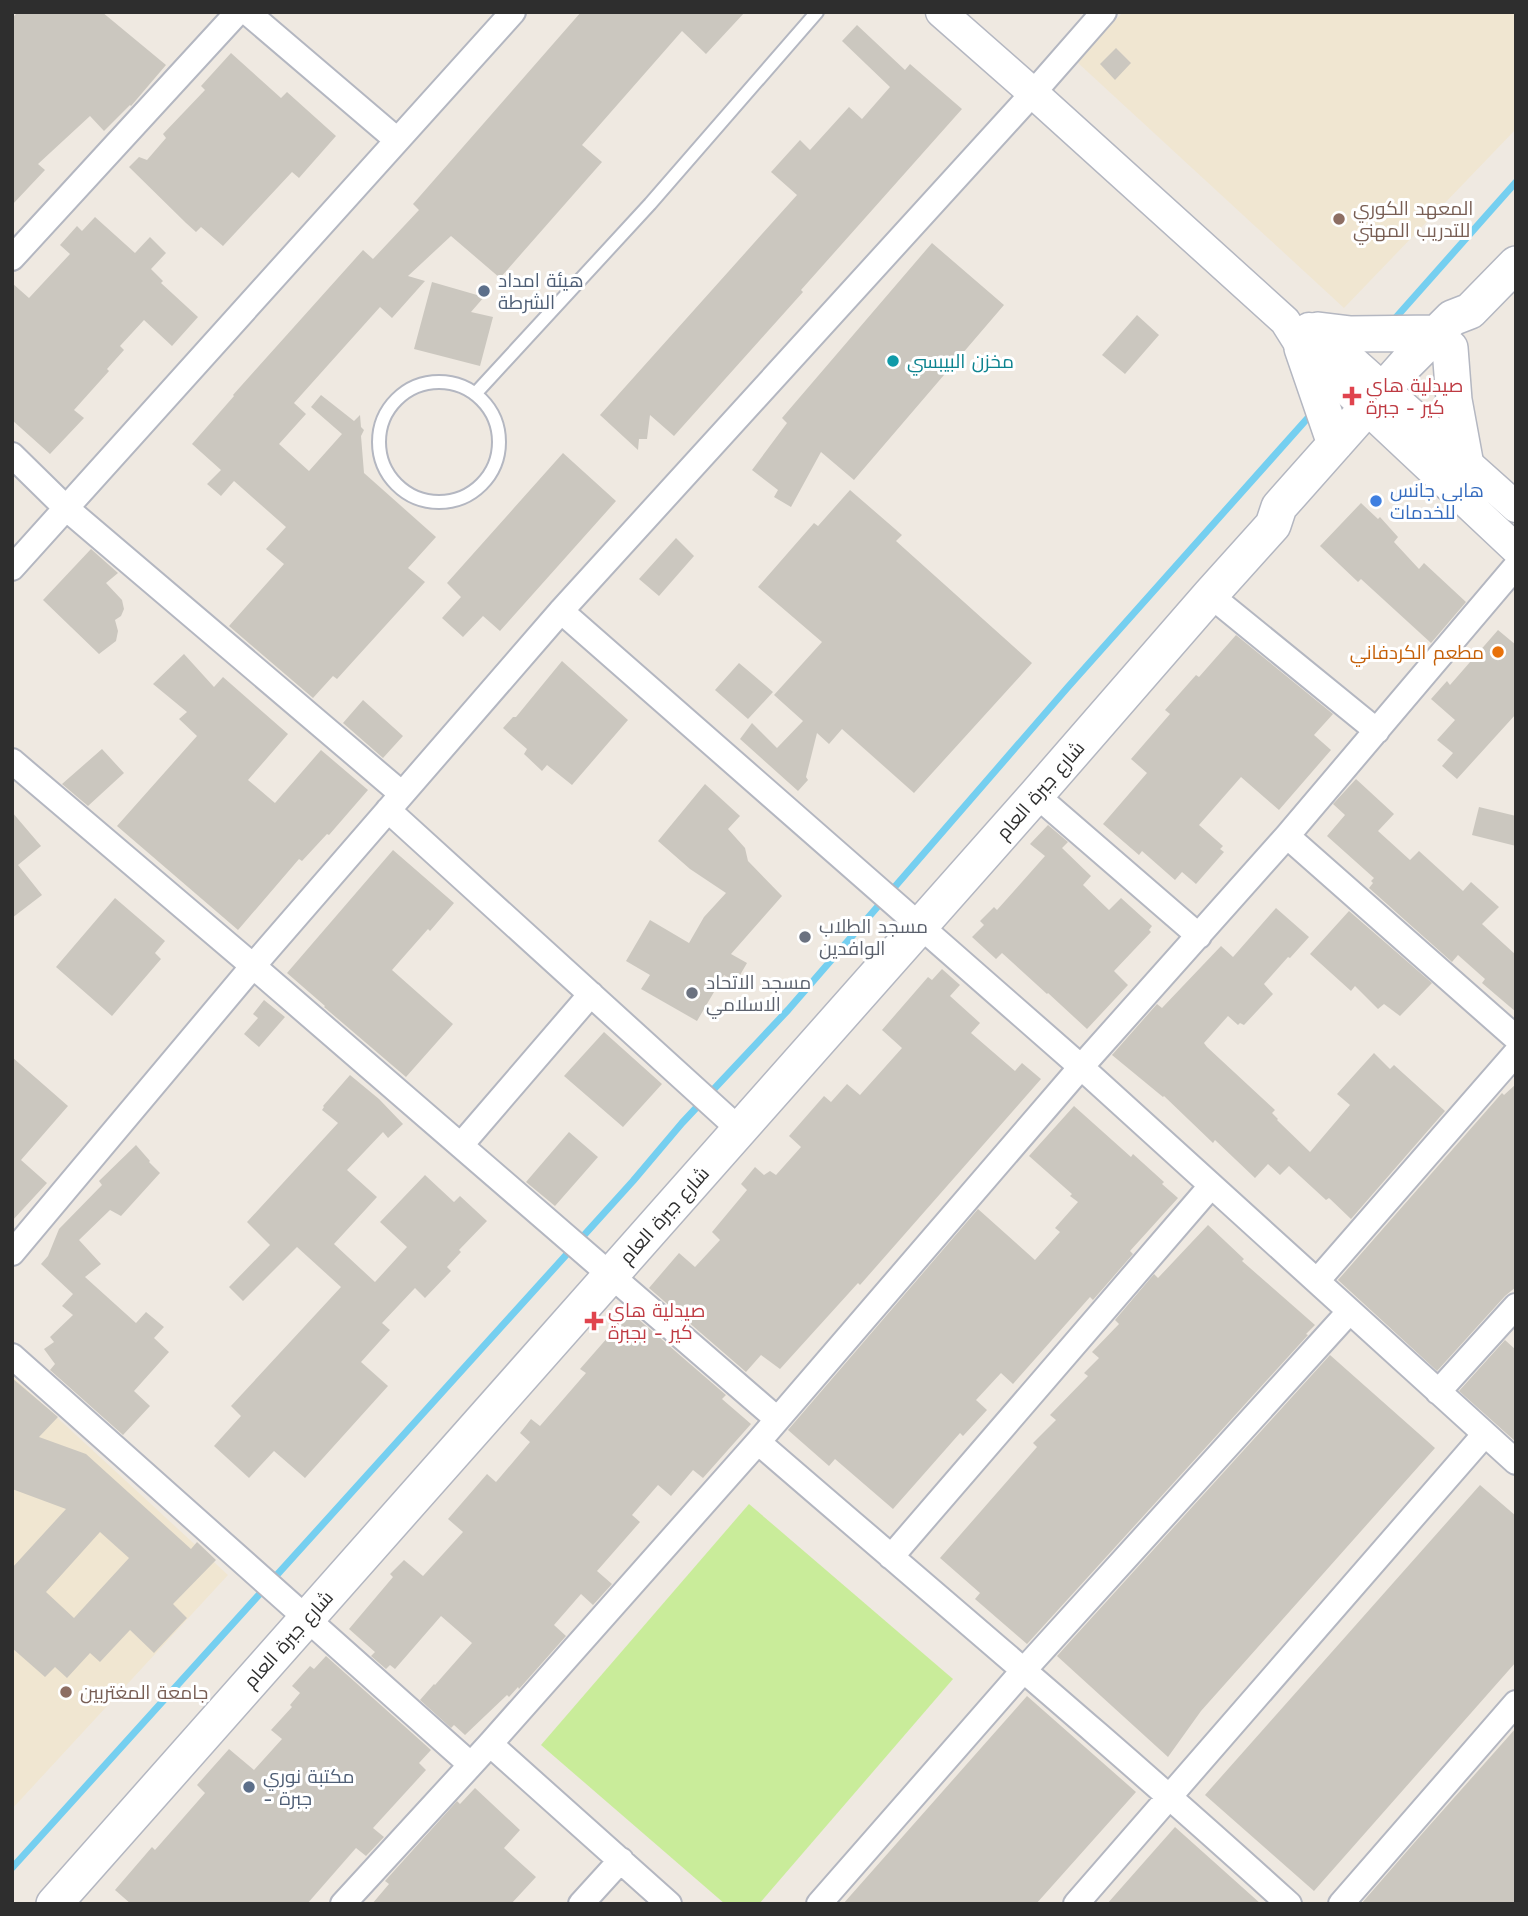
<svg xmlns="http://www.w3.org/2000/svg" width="1528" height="1916" font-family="'Work Sans',Cairo,sans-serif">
	<rect width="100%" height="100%" fill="#efe9e1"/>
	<!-- education -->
	<path fill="#f0e6d1" d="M1123 12H1516V129L1344 308 1077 62Z
		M12 1376 228 1575 12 1809Z"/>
	<!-- pitch -->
	<path fill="#c9ec9a" d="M749 1504 953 1679 759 1904H725L541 1745Z"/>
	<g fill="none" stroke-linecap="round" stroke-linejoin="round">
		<!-- stream -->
		<path stroke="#75cff0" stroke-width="7" d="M1391 323 1516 182
			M12 1868 633 1181 682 1123 788 1010 1068 687 1314 411"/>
	</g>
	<!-- building -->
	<path fill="#cbc7bf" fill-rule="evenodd" d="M18 12H102L166 65 131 106 130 105 104 131 90 116 38 164 45 170 12 205V18Z
		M581 12H745L706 54 682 31 668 47 582 145 602 162 500 278 451 236 408 276 425 281 392 318 380 307 294 403 306 414 279 444 309 471 342 434 311 407 321 395 354 421 360 415 361 427 364 430 361 436 364 473 436 537 408 568 425 582 337 679 333 676 313 698 229 626 284 564 266 549 286 527 234 481 221 496 207 484 221 470 192 444 234 396 233 395 363 250 373 259 419 210 413 204Z
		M857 25 905 70 910 64 962 109 801 290 803 292 674 436 650 415 647 439H639L638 450 600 415 797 195 771 172 800 140 810 150 849 107 862 119 890 87 842 41Z
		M1116 48 1131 63 1115 80 1100 64Z
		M231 53 281 98 287 92 336 136 299 178 292 172 223 246 201 227 196 232 186 223 129 167 139 157 147 160 166 138 163 134 205 90 201 86Z
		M95 217 135 253 150 237 166 253 151 269 163 281 161 283 198 317 172 346 144 320 120 346 124 350 107 369 109 371 74 410 84 418 50 454 12 420V283L29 298 70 254 60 245 77 226 82 231Z
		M932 243 1004 305 854 480 821 452 791 507 774 497 778 490 752 470 787 423 782 418Z
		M432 282 484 297 471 312 493 317 480 366 414 349Z
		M1137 315 1159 335 1125 374 1102 355Z
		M563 453 616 501 500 631 483 616 463 637 442 618 461 597 447 583Z
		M850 490 902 535 896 541 1032 663 914 793 842 729 829 744 817 733 806 777 808 780 798 791 740 739 752 723 777 748 803 721 774 695 822 642 758 587 814 523 818 526Z
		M1361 503 1378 519 1380 517 1398 537 1394 542 1419 569 1424 563 1466 602 1431 643 1361 579 1358 582 1320 546Z
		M676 538 694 556 659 596 639 579Z
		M91 549 118 573 106 583 122 600 124 609 121 616 115 620 118 631 116 641 99 654 43 600Z
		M1498 630 1516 645V714L1457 779 1442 766 1453 753 1437 740 1455 720 1431 699 1447 681 1450 685Z
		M1236 635 1333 714 1314 735 1331 750 1279 810 1241 777 1199 825 1223 846 1220 849 1224 852 1196 884 1182 872 1175 880 1142 851 1139 855 1103 824 1147 773 1131 759 1170 714 1165 710 1196 675 1199 677Z
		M184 654 214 687 223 677 288 734 248 780 275 803 321 750 368 790 329 835 327 834 302 861 299 859 238 930 117 826 197 736 179 719 187 712 153 684Z
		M562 661 628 720 572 785 547 765 542 771 524 754 527 749 503 728 513 717H516Z
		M739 663 773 692 748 719 715 690Z
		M363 700 403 736 383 758 343 723Z
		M102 749 124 773 88 806 62 784Z
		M1356 779 1394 814 1378 831 1410 860 1419 851 1463 891 1471 882 1499 907 1482 924 1516 955V1012L1482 983 1485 979 1458 955 1452 962 1369 888 1373 883 1371 881 1374 878 1327 836 1345 815 1333 804Z
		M705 784 740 816 728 829 745 848 748 861 782 896 731 954 747 963 736 982 724 975 697 1021 641 989 650 975 626 961 650 920 689 943 704 917 726 893 690 869 658 841Z
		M1479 807 1516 816V846L1472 835Z
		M12 812 41 846 18 865 42 895 12 918Z
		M1048 825 1068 842 1062 848 1091 876 1083 885 1109 910 1121 898 1152 926 1149 930 1151 932 1114 971 1128 985 1087 1029 1048 993 1047 994 1002 953 996 959 972 937 984 925 980 921 994 907 997 910 1045 856 1030 844Z
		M393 850 454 903 430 931 428 929 392 970 453 1024 406 1077 324 1007 325 1006 287 973Z
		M115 898 165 941 155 953 161 959 112 1016 56 967Z
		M1276 908 1309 937 1290 958 1288 957 1264 984 1273 994 1244 1025 1240 1023 1238 1025 1228 1016 1204 1043 1207 1047 1275 1110 1272 1113 1278 1119 1277 1120 1310 1152 1350 1105 1337 1094 1374 1053 1390 1069 1394 1065 1445 1111 1351 1219 1329 1198 1326 1200 1289 1166 1280 1175 1268 1164 1255 1178 1215 1140 1213 1143 1164 1096 1163 1097 1112 1055 1157 1004 1162 1008 1221 946 1233 957Z
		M1349 911 1432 983 1400 1016 1384 1004 1378 1009 1355 986 1351 991 1310 954Z
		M942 969 960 985 950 996 980 1023 971 1033 1015 1071 1022 1063 1041 1079 860 1285 858 1283 780 1369 761 1355 746 1372 649 1288 679 1253 695 1267 720 1240 712 1232 747 1190 741 1184 755 1167 764 1175 770 1171 776 1175 801 1147 789 1136 824 1096 831 1102 847 1084 860 1095 902 1048 882 1030 928 977 932 980Z
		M264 1000 285 1017 259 1047 244 1034 258 1018 253 1014Z
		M604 1032 662 1084 623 1127 564 1076Z
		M12 1057 68 1106 21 1160 47 1183 12 1221Z
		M350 1075 379 1099 403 1124 388 1138 383 1132 347 1170 377 1197 334 1244 375 1282 407 1247 380 1222 425 1175 454 1202 460 1196 487 1221 459 1250 461 1252 447 1267 451 1271 425 1298 415 1288 382 1323 390 1330 361 1362 388 1386 305 1478 274 1451 249 1478 214 1446 241 1416 231 1406 341 1287 297 1247 243 1301 229 1287 270 1245 247 1222 338 1123 322 1110 324 1107 323 1106Z
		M1516 1084V1287L1505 1296 1437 1371 1338 1280 1502 1093 1504 1095Z
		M1074 1106 1131 1157 1133 1154 1164 1182 1162 1184 1178 1198 1130 1251 1133 1254 1093 1300 1090 1297 1013 1384 1001 1373 976 1400 987 1410 963 1436 960 1433 893 1509 835 1459 829 1466 788 1430 978 1209 1035 1260 1060 1232 1055 1228 1078 1202 1070 1196 1072 1194 1029 1156Z
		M569 1132 598 1157 555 1206 526 1182Z
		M136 1145 150 1161 149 1162 160 1173 121 1216 110 1210 79 1240 101 1264 85 1277 136 1323 146 1312 164 1327 154 1338 169 1352 134 1391 150 1406 123 1435 50 1370 55 1364 44 1349 54 1342 50 1337 73 1315 62 1306 73 1294 41 1264 48 1256 59 1229 102 1185 99 1181Z
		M1208 1225 1244 1259 1242 1261 1315 1325 1306 1334 1308 1335 1027 1644 975 1599 980 1593 940 1558 1037 1447 1033 1443 1056 1420 1050 1415 1088 1376 1084 1373 1099 1358 1092 1352 1119 1324 1115 1320 1154 1274 1158 1278Z
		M630 1312 726 1395 722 1399 751 1424 703 1478 693 1470 671 1496 658 1485 632 1515 640 1522 597 1571 612 1584 593 1605 581 1594 554 1625 566 1636 519 1689 518 1687 509 1697 507 1695 465 1735 454 1725 451 1728 420 1700 434 1684 435 1685 472 1643 441 1616 395 1669 390 1665 386 1669 371 1656 375 1652 349 1629 393 1577 390 1574 404 1560 423 1576 463 1532 448 1519 487 1474 496 1482 530 1442 520 1433 531 1419 540 1426 586 1373 580 1369Z
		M1505 1340 1516 1350V1442L1459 1391Z
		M1330 1355 1435 1448 1201 1711 1168 1757 1057 1656Z
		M12 1378 58 1417 39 1437 86 1454 191 1549 197 1542 216 1560 173 1604 187 1618 154 1653 130 1630 100 1662 90 1653 67 1678 55 1667 45 1677 12 1648V1568L66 1509 12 1489ZM100 1532 129 1558 74 1618 46 1592Z
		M1480 1485 1516 1516V1662L1314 1891 1205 1795Z
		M326 1656 431 1750 419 1763 426 1770 373 1828 384 1837 366 1856 356 1848 307 1904H131L115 1890 152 1847 155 1850 205 1793 197 1785 229 1749 254 1770 282 1739 271 1730 292 1707 290 1705 300 1693 292 1686 310 1666 314 1669Z
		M1027 1696 1136 1792 1036 1904H843Z
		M1516 1728V1904H1361L1421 1835Z
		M475 1788 520 1830 504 1848 536 1877 511 1904H372L389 1884 385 1881 457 1801 460 1804Z
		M1175 1827 1242 1887 1261 1904H1107Z"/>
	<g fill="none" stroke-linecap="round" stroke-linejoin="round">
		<!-- service casing -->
		<g stroke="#b4b7c1" stroke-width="16">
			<path id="service" d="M379 442a60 60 0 1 1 120 0a60 60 0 1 1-120 0Z
				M475 394 650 204 817 12"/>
		</g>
		<!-- minor casing -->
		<g stroke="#b4b7c1" stroke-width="28">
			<path id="minor" d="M247 12 397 140
				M12 258 238 12
				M12 455 66 508 402 794
				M12 568 513 12
				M1210 595 1377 731
				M561 611 1081 1067 1516 1462
				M12 761 253 966 777 1419
				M1036 795 1199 936
				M388 810 740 1130
				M1287 836 1516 1038
				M461 1145 591 994
				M12 1253 253 966 561 611 1033 93 1104 12
				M1317 1281 1516 1053
				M12 1356 470 1764
				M1438 1392 1516 1306
				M758 1442C935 1595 1115 1746 1289 1904
				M891 1557 1211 1186
				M490 1744 669 1904
				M343 1904 490 1744 758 1442 1081 1067 1287 836 1516 566
				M581 1904 621 1860
				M819 1904 1023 1671 1349 1312
				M1076 1904 1485 1434
				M1341 1904 1516 1703"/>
		</g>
		<!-- tertiary casing -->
		<g stroke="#b4b7c1" stroke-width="33">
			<path id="tertiary" d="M941 12 1033 93 1285 321 1302 348 1516 549
				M1309 328 1318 330 1516 507"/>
		</g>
		<!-- secondary casing -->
		<g stroke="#b4b7c1" stroke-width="38">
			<path id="secondary" d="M1318 330 1351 334 1438 333
				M1302 348 1335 444
				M1450 348 1454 400 1465 460
				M54 1904 1036 795 1210 595 1273 525 1279 507 1406 364 1452 318 1470 311 1516 264"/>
		</g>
		<!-- service -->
		<use href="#service" stroke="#fff" stroke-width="12"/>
		<!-- minor -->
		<use href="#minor" stroke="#fff" stroke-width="24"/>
		<!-- tertiary -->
		<use href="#tertiary" stroke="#fff" stroke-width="30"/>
		<!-- secondary -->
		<use href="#secondary" stroke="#fff" stroke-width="35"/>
	</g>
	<!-- markers -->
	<g fill="#8d6e63" stroke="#fff" stroke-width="2.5">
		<circle cx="1339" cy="219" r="7"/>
		<circle cx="66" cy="1692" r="7"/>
	</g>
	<g fill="#5c6f8a" stroke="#fff" stroke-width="2.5">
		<circle cx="484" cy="291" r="7"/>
		<circle cx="249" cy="1787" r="7"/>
	</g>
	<circle fill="#0f9aa8" stroke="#fff" stroke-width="2.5" cx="893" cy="361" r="7"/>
	<g fill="#e0444e" stroke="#fff" stroke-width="2.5">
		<path d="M1348.5 385.5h7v7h7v7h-7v7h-7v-7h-7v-7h7z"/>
		<path d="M590.5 1310.5h7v7h7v7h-7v7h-7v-7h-7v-7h7z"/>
	</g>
	<circle fill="#3f7fe0" stroke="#fff" stroke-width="2.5" cx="1376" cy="501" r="7"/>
	<circle fill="#e8710a" stroke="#fff" stroke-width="2.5" cx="1498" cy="652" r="7"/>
	<g fill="#6b7280" stroke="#fff" stroke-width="2.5">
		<circle cx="805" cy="937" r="7"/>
		<circle cx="692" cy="993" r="7"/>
	</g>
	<g text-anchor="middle" stroke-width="6" stroke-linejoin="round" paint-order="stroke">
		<!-- education labels -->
		<g font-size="19" fill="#785e54" stroke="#fff" text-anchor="start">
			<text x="1353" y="215">المعهد الكوري<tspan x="1353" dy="22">للتدريب المهني</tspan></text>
			<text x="80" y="1699">جامعة المغتربين</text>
		</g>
		<!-- service labels -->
		<g font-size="19" fill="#4e5e75" stroke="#fff" text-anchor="start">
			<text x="498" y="287">هيئة امداد<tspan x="498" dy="22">الشرطة</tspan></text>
			<text x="263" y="1783">مكتبة نوري<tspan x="263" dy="22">- جبرة</tspan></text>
		</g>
		<!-- culture labels -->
		<g font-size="19" fill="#0d838f" stroke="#fff" text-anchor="start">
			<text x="907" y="368">مخزن البيبسي</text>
		</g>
		<!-- health labels -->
		<g font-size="19" fill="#be3a42" stroke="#fff" text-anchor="start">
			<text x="1366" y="392">صيدلية هاي<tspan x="1366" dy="22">كير - جبرة</tspan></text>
			<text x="608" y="1317">صيدلية هاي<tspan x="608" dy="22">كير - بجبرة</tspan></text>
		</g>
		<!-- shop labels -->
		<g font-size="19" fill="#366cbe" stroke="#fff" text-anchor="start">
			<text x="1390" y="497">هابي جانس<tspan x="1390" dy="22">للخدمات</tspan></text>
		</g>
		<!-- food labels -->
		<g font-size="19" fill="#c56008" stroke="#fff" text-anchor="end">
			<text x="1484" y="659">مطعم الكردفاني</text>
		</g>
		<!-- street labels -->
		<g font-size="19" fill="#2e2e2e" stroke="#fff">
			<text transform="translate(1040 790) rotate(-49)" y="7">شارع جبرة العام</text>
			<text transform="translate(664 1215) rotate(-48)" y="7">شارع جبرة العام</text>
			<text transform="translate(288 1639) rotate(-48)" y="7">شارع جبرة العام</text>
		</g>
		<!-- worship labels -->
		<g font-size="19" fill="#5b616d" stroke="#fff" text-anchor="start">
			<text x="819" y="933">مسجد الطلاب<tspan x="819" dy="22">الوافدين</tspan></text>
			<text x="706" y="989">مسجد الاتحاد<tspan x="706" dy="22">الاسلامي</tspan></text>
		</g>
	</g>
	<!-- border -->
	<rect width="1528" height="1916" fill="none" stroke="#2e2e2e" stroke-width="28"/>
</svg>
